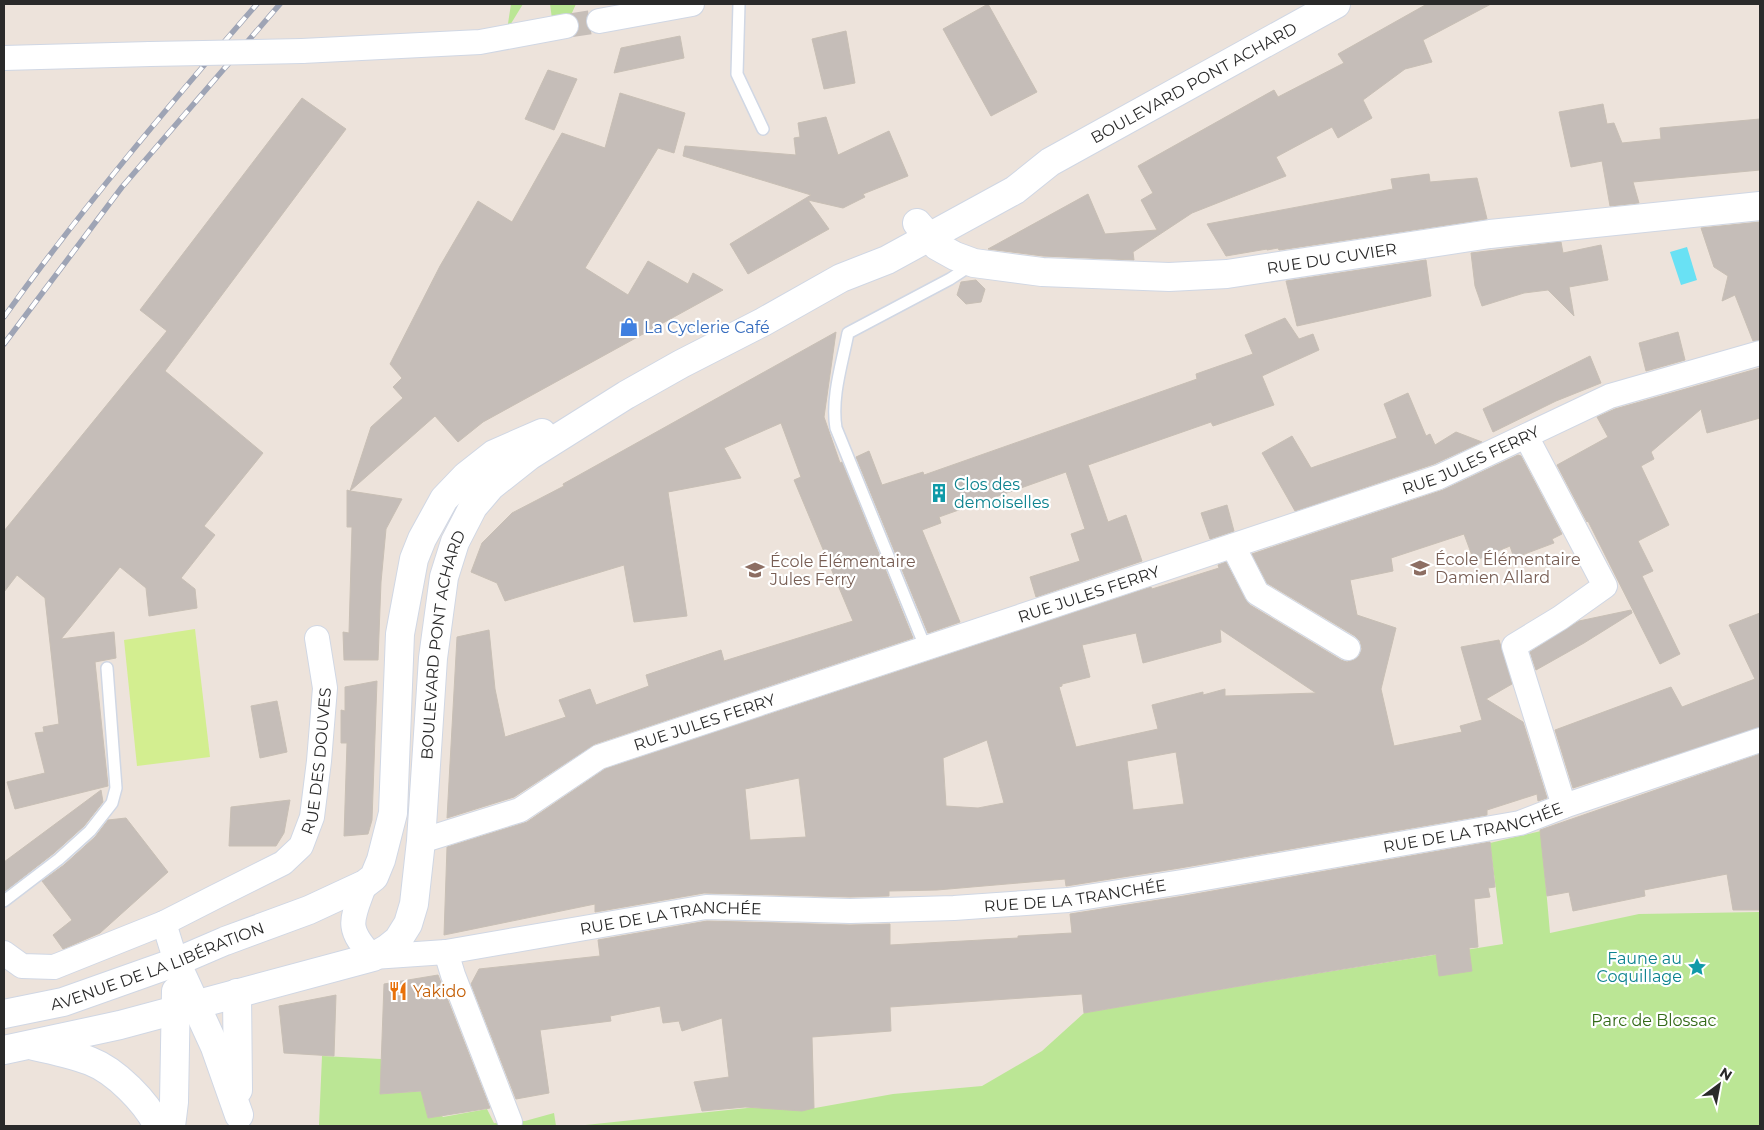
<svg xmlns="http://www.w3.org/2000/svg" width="1764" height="1130" font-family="Montserrat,sans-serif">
	<rect width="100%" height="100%" fill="#ede3db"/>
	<!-- green -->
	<path fill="#bbe695" d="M511 4H523L507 30Z
		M550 4H576L566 26 552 19Z
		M1541 831 1550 933 1639 914 1760 912V1126H576L747 1108H815L893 1094 982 1086 1042 1051 1084 1013 1270 981 1503 944 1490 843Z
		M322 1056 381 1059V1094L423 1091 428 1118 441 1115 443 1117 487 1109 494 1123 525 1121 554 1113 556 1126H313L319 1125Z"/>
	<!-- pitch -->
	<path fill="#d3ee90" d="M195 629 210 757 137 766 124 640Z"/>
	<!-- water -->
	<path fill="#69e1f4" d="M1687 247 1697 280 1681 285 1670 252Z"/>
	<!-- building -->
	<path fill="#c5bdb8" stroke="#c8bfb5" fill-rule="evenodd" d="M988 4 1037 92 991 116 943 29Z
		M1427 4H1491L1423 40 1432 62 1405 69 1363 100 1372 118 1338 138 1332 127 1276 157 1286 176 1192 213 1133 252 1134 260 1043 256 988 249 1088 194 1105 234 1157 230 1141 200 1153 193 1138 166 1274 90 1278 97 1344 63 1338 54Z
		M846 31 855 83 824 89 812 39Z
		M680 36 684 58 614 73 621 48Z
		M548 70 577 79 554 130 525 119Z
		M620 93 685 113 674 153 658 148 585 268 628 295 648 261 688 284 693 273 723 290 483 422 458 442 435 416 350 491 402 499 386 529 381 582 378 660H344L343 632 349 633 352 527H347V490L350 491 371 427 403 398 393 387 402 378 390 364 440 266 478 201 512 222 562 133 605 148Z
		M302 98 346 129 165 371 263 453 204 526 215 535 181 578 195 589 197 608 149 616 146 588 120 567 61 639 114 632 116 658 95 662 108 786 15 809 7 782 45 773 35 733 44 732 43 727 59 724 45 598 17 575 4 592V531L167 331 140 310Z
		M1603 104 1607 124 1614 123 1622 143 1661 139 1660 128 1760 119V170L1633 182 1639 203 1610 206 1602 161 1571 167 1559 112Z
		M826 117 838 155 889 131 908 176 863 194 865 197 843 208 808 200 829 229 748 274 730 244 811 195 683 156 685 146 796 155 794 138 800 137 798 123Z
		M1429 174 1430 182 1477 178 1487 219 1279 250 1278 248 1267 250V249L1226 256 1207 224 1393 189 1391 179Z
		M1760 222V340L1753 341 1735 295 1722 301 1728 276 1714 267 1701 228Z
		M1561 242 1563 253 1601 245 1608 280 1569 287 1574 316 1548 290 1524 293 1482 306 1475 286 1471 253Z
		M1426 260 1431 296 1297 326 1286 281Z
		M976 280 985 289 981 302 966 304 957 295 961 282Z
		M1285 318 1299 339 1313 334 1319 350 1262 376 1274 405 1213 426 1211 422 1088 465 1108 522 1126 515 1142 561 1036 597 1030 577 1080 561 1071 534 1085 529 1066 472 939 517 941 523 922 530 960 622 928 633 856 457 869 451 882 485 923 472 924 475 1197 379 1196 374 1253 354 1245 335Z
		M836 332 824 417 840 463 842 462 913 638 595 744 514 797 447 818 457 637 489 630 495 689 505 737 566 717 559 700 590 689 596 705 649 686 646 675 721 650 724 661 853 621 794 480 801 477 781 423 724 448 741 478 668 492 687 616 634 622 624 565 505 601 497 583 471 572 482 543 512 513 564 486 563 484Z
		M1678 332 1685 360 1646 371 1639 343Z
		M1590 356 1601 383 1556 401 1493 432 1483 409Z
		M1760 368V418L1707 433 1701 409 1651 452 1654 459 1641 466 1669 525 1638 541 1653 571 1642 576 1680 654 1660 664 1588 521 1587 522 1557 465 1608 437 1597 417 1615 409Z
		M1408 393 1426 436 1430 434 1435 445 1456 432 1482 442 1434 464 1295 511 1262 453 1292 436 1311 468 1397 438 1384 404Z
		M1518 455 1521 456 1562 534 1552 539 1554 543 1514 558 1510 546 1474 561 1464 534 1391 558 1393 571 1350 580 1357 615 1396 628 1381 689 1394 746 1462 732 1460 726 1482 720 1461 647 1499 640 1512 684 1486 699 1523 722 1547 798 1538 801 1537 794 1487 810V815L1180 868 1066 886 1065 879 937 890 889 891V896L850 897 704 893 595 912V904L444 935 447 847 527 822 605 769 1151 587 1152 589 1219 568 1218 565 1226 562 1245 599 1250 605 1341 660 1347 662 1354 660 1359 656 1362 649 1360 641 1355 636 1267 583 1252 554 1443 490ZM1220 629 1316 693 1225 696V689L1203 695V692L1152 705 1158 729 1076 747 1059 687 1062 686V684L1090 677 1082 645 1136 633 1143 663 1221 642ZM987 740 1004 803 978 808 946 806 943 758ZM1176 752 1184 804 1133 810 1127 761ZM799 778 806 837 750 840 745 789Z
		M1227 505 1234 531 1210 539 1201 513Z
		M1631 610 1632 613 1584 643 1536 670 1530 652 1579 621Z
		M1760 613V727L1573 788 1555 730 1671 687 1682 707 1755 679 1729 625Z
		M377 681 372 820 368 834 344 836 347 743H341V710L345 711V687Z
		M277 701 287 752 260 758 251 706Z
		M1760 754V910H1733L1727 874 1644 890 1645 896 1573 911 1569 892 1547 896 1540 830Z
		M101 790 103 802 84 826 54 853 4 892V862Z
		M290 800 284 833 276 846H229L231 807Z
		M126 818 168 872 100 933 63 949 53 935 72 920 42 881 64 865 95 837 108 820Z
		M1490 842 1495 887 1488 888 1490 897 1474 899 1478 947 1469 948 1472 971 1439 976 1436 954 1263 982 1084 1013 1082 994 890 1007 891 1031 812 1037 814 1108 802 1111 745 1107 702 1111 694 1082 729 1077 722 1018 682 1031 679 1021 663 1023 660 1006 610 1016 611 1021 540 1030 549 1093 516 1099 471 984 479 969 600 956 598 940 707 921 850 925 890 924V945L1018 938V936L1072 933 1070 914 1184 896Z
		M438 975 490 1108 428 1118 421 1091 380 1094 384 984Z
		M336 995 334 1056 284 1053 279 1006Z"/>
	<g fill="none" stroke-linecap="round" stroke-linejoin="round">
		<!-- minor-tunnel -->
		<path stroke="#c6beb8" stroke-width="24" stroke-dasharray="24 12" stroke-linecap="butt" d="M566 26 599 21"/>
		<!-- service casing -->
		<g stroke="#d0d7e4" stroke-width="14">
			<path id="service" d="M739 4 737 74 763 129
				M926 649 836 428C831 397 842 364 848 333L950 279 973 264
				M4 901 59 859 90 831 112 803 116 788 107 668"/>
		</g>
		<!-- minor casing -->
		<g stroke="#d0d7e4" stroke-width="26">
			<g id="minor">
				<path d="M599 21 692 4"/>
				<path d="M302 51 480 42 566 26"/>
				<path d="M4 58 150 54"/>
				<path d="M1526 436 1605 586 1560 618 1514 646 1564 806"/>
				<path d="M1233 546 1257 593 1348 648"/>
				<path id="s1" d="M421 841 520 810 599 757 1439 477 1610 396 1760 353"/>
				<path id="s2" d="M365 884C352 920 344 927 373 957L446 952 706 907 850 911 954 908 1068 900 1182 882 1520 823 1564 806 1760 740"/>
				<path d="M164 923 176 962"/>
				<path d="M446 952 453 975 510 1122"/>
				<path id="s3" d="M4 953 22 966 54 967 164 923 215 897 283 863 301 846 312 817 319 761 325 688 317 638"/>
			</g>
		</g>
		<!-- tertiary casing -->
		<g stroke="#d0d7e4" stroke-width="30">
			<g id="tertiary">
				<path id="s4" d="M917 223 937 246 955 256 974 263 1042 272 1169 277 1227 274 1490 234 1760 206"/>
			</g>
		</g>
		<!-- secondary casing -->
		<g stroke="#d0d7e4" stroke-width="30">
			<g id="secondary">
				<path d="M176 962 215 1047 239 1115"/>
				<path d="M237 993 238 1090"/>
				<path id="s5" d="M4 1014 63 1002 176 962 225 941 309 910 365 884 374 877 381 860 393 813 400 634 414 559 422 539 444 499 466 476 494 454 542 433"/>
				<path d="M34 1046C53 1050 72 1054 90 1061 116 1071 146 1102 158 1126"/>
				<path id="s6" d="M4 1050 120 1025 373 957 388 948 398 940 408 924 414 904 421 841 433 658 444 577 455 542 473 507 491 486 529 456 626 395 681 364 763 322 841 278 887 260 1015 190 1050 162 1336 4"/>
				<path d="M171 1126 174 1102 176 991"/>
			</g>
		</g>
		<!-- service -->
		<use href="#service" stroke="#fff" stroke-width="11"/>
		<!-- minor -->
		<use href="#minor" stroke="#fff" stroke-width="24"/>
		<!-- tertiary -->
		<use href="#tertiary" stroke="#fff" stroke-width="28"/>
		<!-- secondary -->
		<use href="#secondary" stroke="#fff" stroke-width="28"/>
		<!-- rail casing -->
		<g stroke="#9ea4b5" stroke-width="5.5">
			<path id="rail" d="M4 317C83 207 169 105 257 4
				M4 344 122 187 280 4"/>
		</g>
		<!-- rail -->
		<use href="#rail" stroke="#fff" stroke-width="4" stroke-dasharray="11" stroke-linecap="butt"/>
		<!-- minor-bridge casing -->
		<g stroke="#d0d7e4" stroke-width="26" stroke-linecap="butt">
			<path id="minor-bridge" d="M150 54 302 51"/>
		</g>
		<!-- minor-bridge -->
		<use href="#minor-bridge" stroke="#fff" stroke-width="24"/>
	</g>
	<!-- icons -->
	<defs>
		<g id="shop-bare" transform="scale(1.5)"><path d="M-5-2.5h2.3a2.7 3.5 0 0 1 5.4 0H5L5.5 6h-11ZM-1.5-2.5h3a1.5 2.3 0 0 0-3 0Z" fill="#3f7fe0" stroke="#fff" stroke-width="2.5" paint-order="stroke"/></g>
		<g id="building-bare" transform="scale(1.5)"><path d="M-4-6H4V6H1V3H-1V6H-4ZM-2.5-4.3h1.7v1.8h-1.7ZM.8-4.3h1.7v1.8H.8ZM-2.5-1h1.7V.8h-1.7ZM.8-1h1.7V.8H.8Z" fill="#0f9aa8" stroke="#fff" stroke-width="2.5" paint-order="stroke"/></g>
		<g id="school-bare" transform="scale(1.5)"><path d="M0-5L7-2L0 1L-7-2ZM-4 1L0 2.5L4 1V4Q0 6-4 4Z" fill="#8d6e63" stroke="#fff" stroke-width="2.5" paint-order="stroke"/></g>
		<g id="sight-bare" transform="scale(1.5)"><path d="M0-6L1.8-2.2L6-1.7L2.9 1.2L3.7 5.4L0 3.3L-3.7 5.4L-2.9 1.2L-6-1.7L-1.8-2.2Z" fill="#0f9aa8" stroke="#fff" stroke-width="2.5" paint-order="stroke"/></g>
		<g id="restaurant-bare" transform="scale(1.5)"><path d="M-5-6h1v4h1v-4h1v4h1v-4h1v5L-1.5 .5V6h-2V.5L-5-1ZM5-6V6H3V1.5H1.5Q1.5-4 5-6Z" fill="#e8710a" stroke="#fff" stroke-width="2.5" paint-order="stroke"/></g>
	</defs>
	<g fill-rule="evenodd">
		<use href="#shop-bare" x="629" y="327"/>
		<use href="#building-bare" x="939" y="493"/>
		<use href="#school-bare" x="1420" y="568"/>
		<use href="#school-bare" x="755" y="570"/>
		<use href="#sight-bare" x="1697" y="967"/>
		<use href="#restaurant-bare" x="398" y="991"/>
	</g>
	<g text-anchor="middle" stroke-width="4.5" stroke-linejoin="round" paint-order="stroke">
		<!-- street labels -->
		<g font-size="16" fill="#2a2a2a" stroke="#fff">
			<text dy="6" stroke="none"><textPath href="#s6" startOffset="1695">BOULEVARD PONT ACHARD</textPath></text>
			<text dy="6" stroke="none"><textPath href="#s4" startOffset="431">RUE DU CUVIER</textPath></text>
			<text dy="6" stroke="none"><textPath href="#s1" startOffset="1120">RUE JULES FERRY</textPath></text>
			<text dy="6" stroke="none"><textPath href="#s1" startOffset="715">RUE JULES FERRY</textPath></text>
			<text dy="6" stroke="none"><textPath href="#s6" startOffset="712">BOULEVARD PONT ACHARD</textPath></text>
			<text dy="6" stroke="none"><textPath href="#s1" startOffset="310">RUE JULES FERRY</textPath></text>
			<text dy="6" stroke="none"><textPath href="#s3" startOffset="418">RUE DES DOUVES</textPath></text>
			<text dy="6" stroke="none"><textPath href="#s2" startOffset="1192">RUE DE LA TRANCHÉE</textPath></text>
			<text dy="6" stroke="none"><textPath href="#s2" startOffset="788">RUE DE LA TRANCHÉE</textPath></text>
			<text dy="6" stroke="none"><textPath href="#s2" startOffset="382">RUE DE LA TRANCHÉE</textPath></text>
			<text dy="6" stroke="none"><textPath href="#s5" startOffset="161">AVENUE DE LA LIBÉRATION</textPath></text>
		</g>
		<!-- shop labels -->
		<g font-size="16" fill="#366cbe" stroke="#fff" text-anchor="start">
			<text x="644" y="333">La Cyclerie Café</text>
		</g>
		<!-- culture labels -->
		<g font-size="16" fill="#0d838f" stroke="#fff" text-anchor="start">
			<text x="954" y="490">Clos des<tspan x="954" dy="18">demoiselles</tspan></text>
			<text x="1682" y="964" text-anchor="end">Faune au<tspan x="1682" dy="18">Coquillage</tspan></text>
		</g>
		<!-- education labels -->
		<g font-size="16" fill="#785e54" stroke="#fff" text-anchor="start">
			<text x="1435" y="565">École Élémentaire<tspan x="1435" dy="18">Damien Allard</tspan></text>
			<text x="770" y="567">École Élémentaire<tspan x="770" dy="18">Jules Ferry</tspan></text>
		</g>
		<!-- food labels -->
		<g font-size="16" fill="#c56008" stroke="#fff" text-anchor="start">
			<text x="413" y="997">Yakido</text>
		</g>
		<!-- park labels -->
		<g font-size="16" fill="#336a17" stroke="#fff">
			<text x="1654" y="1026">Parc de Blossac</text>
		</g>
	</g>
	<!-- border -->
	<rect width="1764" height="1130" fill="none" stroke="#2a2a2a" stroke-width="10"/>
	<!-- north arrow -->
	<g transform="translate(1719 1085) rotate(32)" stroke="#ffffff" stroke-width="4" paint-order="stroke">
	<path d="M0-4L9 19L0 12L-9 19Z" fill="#2a2a2a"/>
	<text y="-8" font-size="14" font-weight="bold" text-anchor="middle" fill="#2a2a2a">N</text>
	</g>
</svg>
